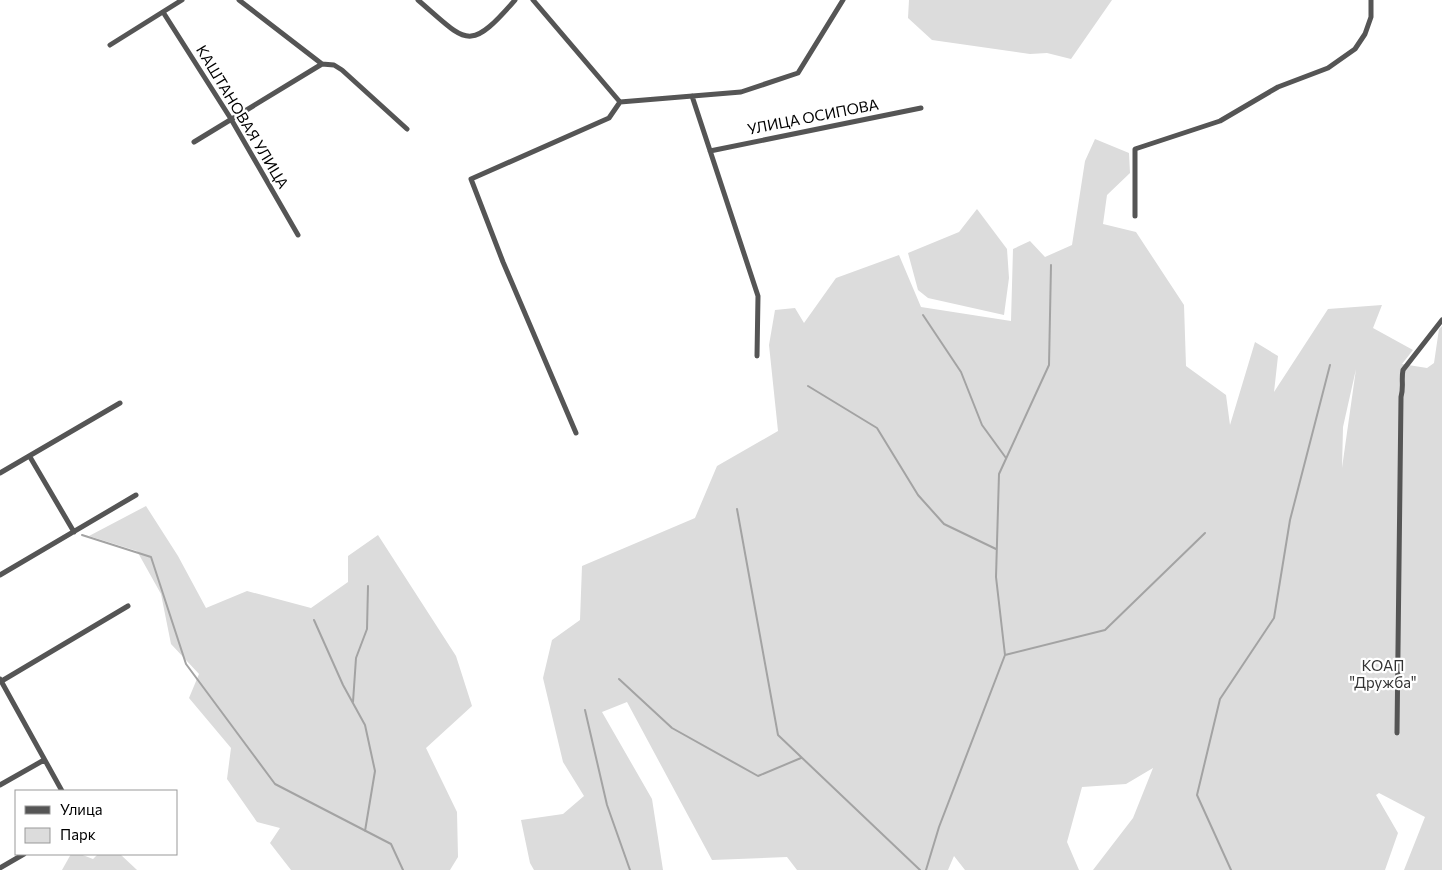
<svg xmlns="http://www.w3.org/2000/svg" width="1442" height="870" font-family="Commissioner,sans-serif">
	<rect width="100%" height="100%" fill="#fff"/>
	<!-- green -->
	<path fill="#dcdcdc" fill-rule="evenodd" d="M909 0H1112L1071 59 1047 53 1030 54 932 40 908 18Z
		M1095 139 1129 153 1130 173 1107 195 1103 224 1136 232 1184 305 1186 366 1226 395 1230 425 1255 342 1278 356 1274 392 1328 309 1382 305 1373 328 1413 350 1402 364 1427 368 1434 363 1439 329 1442 326V870H1404L1425 817 1379 793 1376 795 1398 833 1385 870H1093L1133 818 1153 768 1126 784 1082 787 1067 842 1079 870H965L954 856 948 870H797L787 857 712 860 627 702 602 712 652 799 663 870H534L530 863 521 820 563 814 584 796 563 762 543 678 552 640 580 620 582 566 695 518 717 466 778 431 769 345 775 310 795 308 804 323 836 278 899 255 921 307 1011 321 1013 249 1030 241 1045 257 1072 245 1085 161ZM1356 369 1342 468 1343 427Z
		M977 209 1007 249 1009 278 1004 315 928 298 918 290 908 253 959 232Z
		M146 506 178 556 206 608 247 591 311 608 348 582V556L378 535 456 656 472 706 426 748 457 812 458 857 450 870H291L270 843 280 828 257 822 227 779 231 748 189 698 199 674 171 644 161 594 137 551 89 536Z
		M71 854H80L93 859 98 854H120L137 870H62Z"/>
	<g fill="none" stroke-linecap="round" stroke-linejoin="round">
		<!-- stream -->
		<path stroke="#a3a3a3" stroke-width="2" d="M923 315 961 372 982 425 1006 458
			M808 386 877 428 918 495 944 524 996 549
			M737 509 778 735 920 870
			M82 535 151 557 186 664 275 784 391 844 403 870
			M314 620 343 685 365 725 375 771 365 831
			M1005 655 1105 630 1205 533
			M619 679 672 728 758 776 801 758
			M353 702 356 658 367 629 368 586
			M585 710 607 805 630 870
			M926 870 939 827 1005 655 996 577 999 474 1049 365 1051 265
			M1231 870 1197 795 1220 699 1274 618 1290 520 1330 365"/>
		<!-- minor -->
		<path stroke="#555" stroke-width="5" d="M239 0 322 64 334 65 342 70 407 129
			M418 0C467 42 468 54 515 0
			M533 0 620 102 741 92 798 73 843 0
			M163 12 231 119 298 235
			M110 45 182 0
			M692 96 758 296 757 356
			M194 142 322 64
			M710 151 921 108
			M1135 216V149L1220 121 1278 87 1328 68 1355 49 1365 34 1371 17V0
			M576 433 503 262 471 179 609 118 620 102
			M30 457 74 532
			M0 473 120 403
			M0 575 136 495
			M0 679 62 791
			M0 682 128 606
			M1397 733 1401 397C1404 387 1401 380 1403 370L1442 320
			M0 785 44 760
			M0 868 24 854"/>
	</g>
	<g text-anchor="middle" stroke-width="4.5" stroke-linejoin="round" paint-order="stroke">
		<!-- street labels -->
		<g font-size="15" fill="#000" stroke="#fff">
			<text transform="translate(242 117) rotate(59)" y="5">КАШТАНОВАЯ УЛИЦА</text>
			<text transform="translate(813 117) rotate(-11)" y="5">УЛИЦА ОСИПОВА</text>
		</g>
		<!-- park labels -->
		<g font-size="15" fill="#333" stroke="#fff">
			<text x="1383" y="671">КОАП<tspan x="1383" dy="17">"Дружба"</tspan></text>
		</g>
	</g>
	<!-- legend -->
	<rect x="15" y="790" width="162" height="65" fill="#ffffff" stroke="#999999"/>
	<rect x="25" y="806" width="25" height="8" fill="#555555" stroke="#999999"/>
	<text x="60" y="815" font-size="15" fill="#000000">Улица</text>
	<rect x="25" y="828" width="25" height="15" fill="#dcdcdc" stroke="#999999"/>
	<text x="60" y="840" font-size="15" fill="#000000">Парк</text>
</svg>
